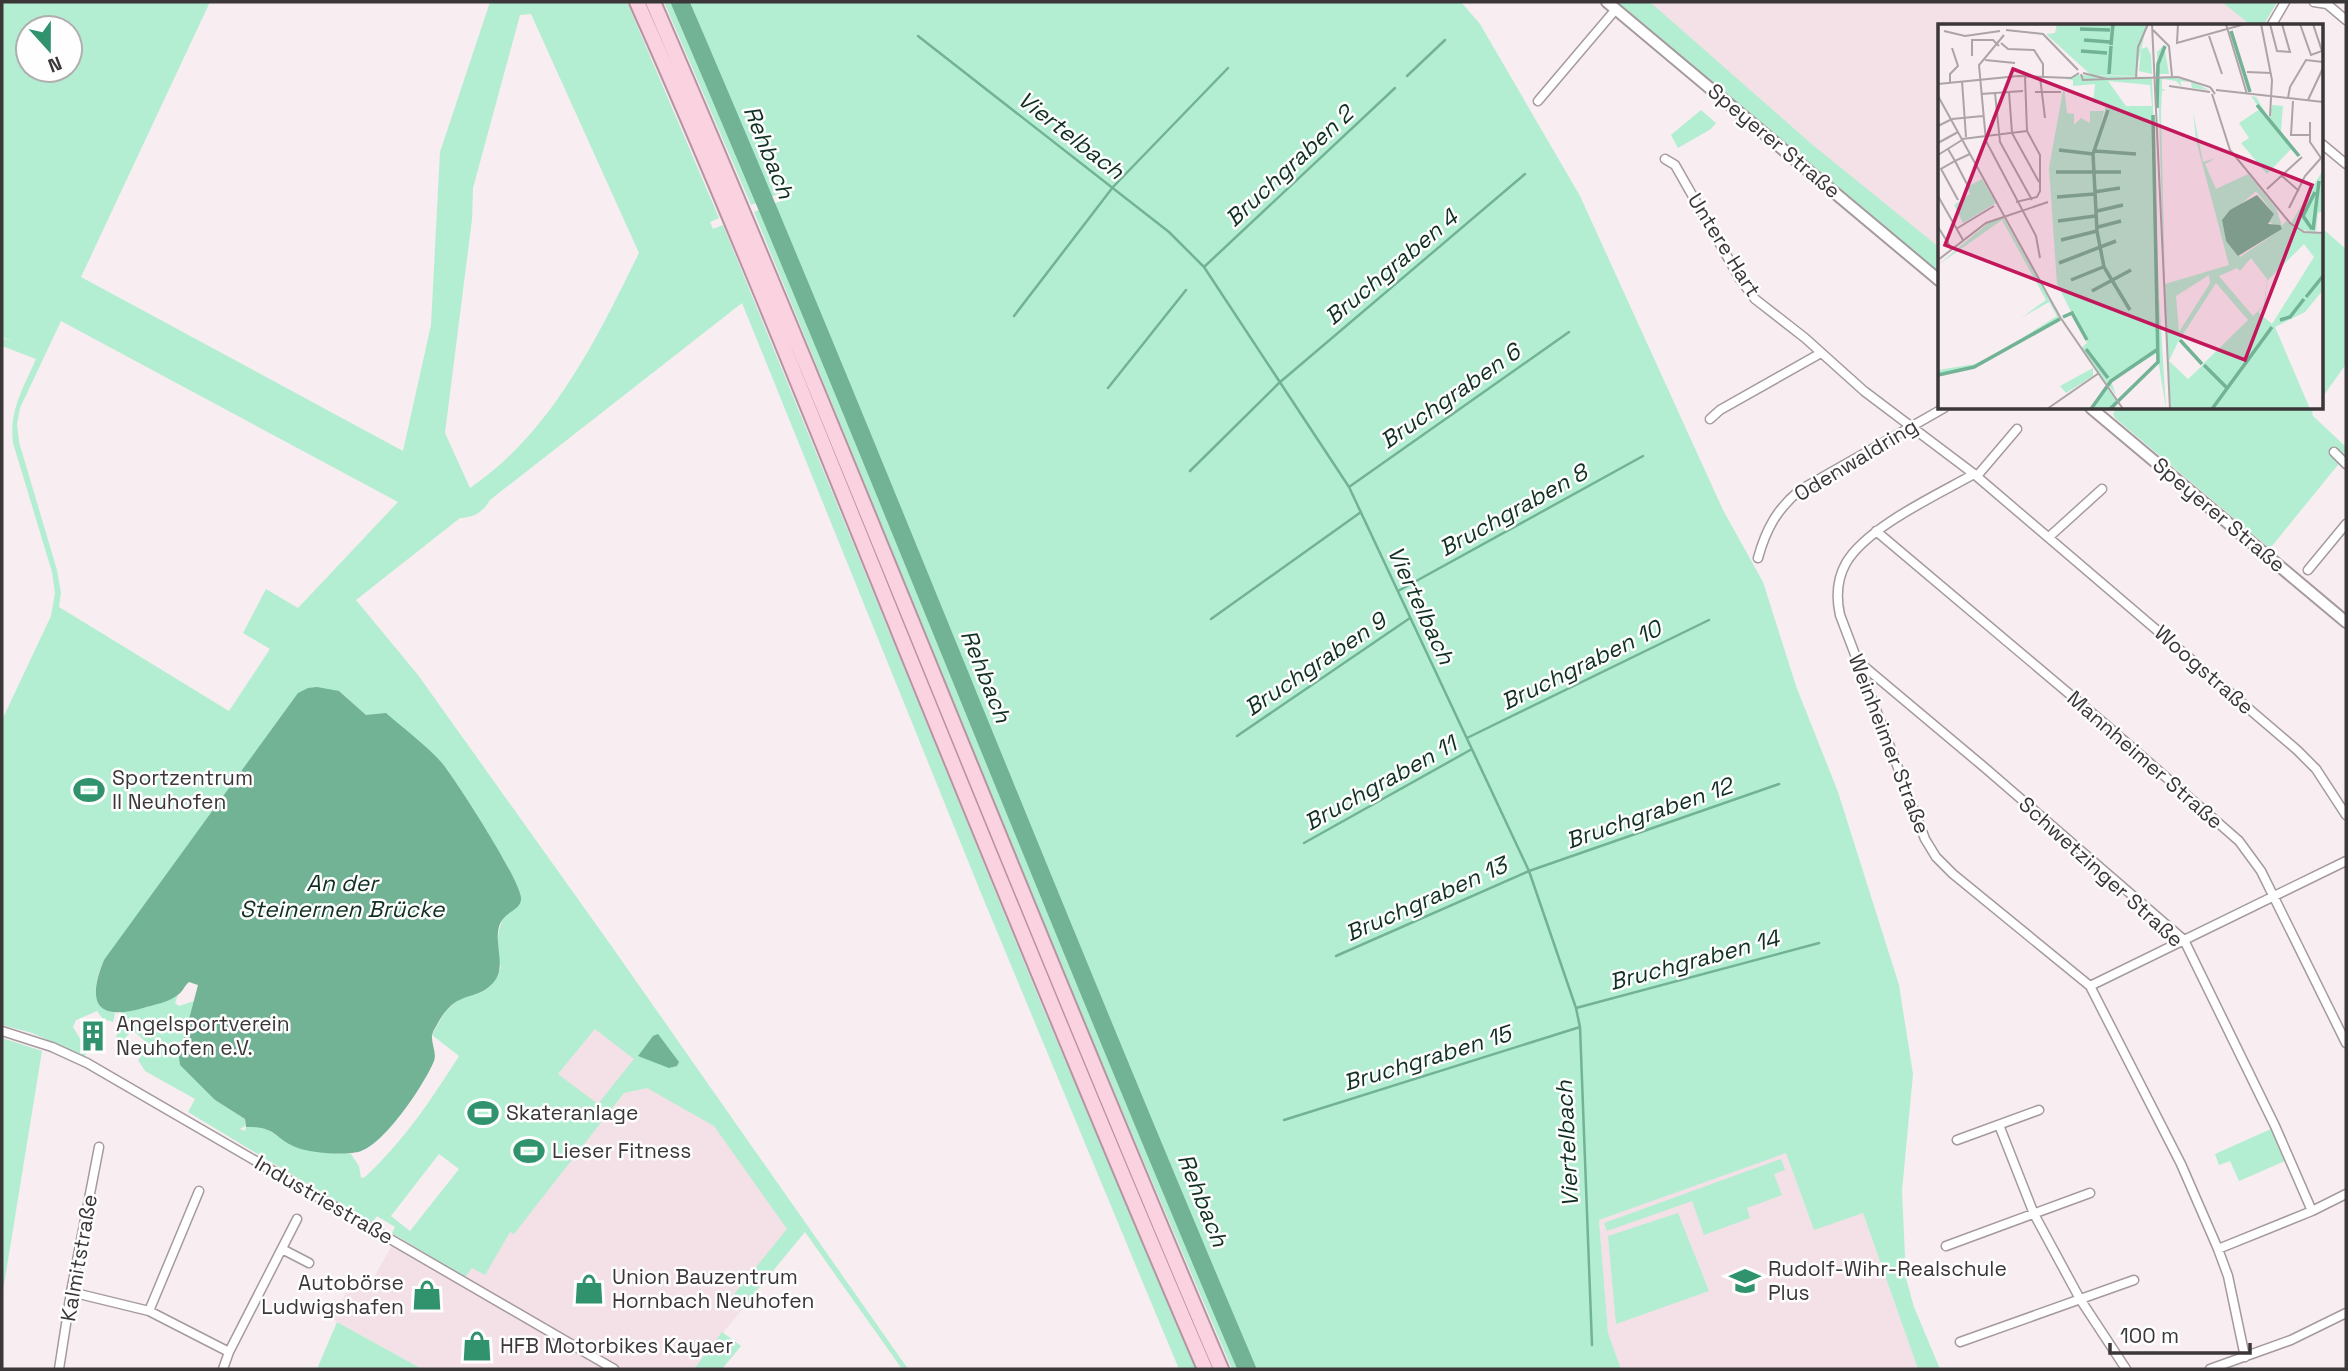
<svg xmlns="http://www.w3.org/2000/svg" width="2348" height="1371" font-family="'Space Grotesk',sans-serif">
	<rect width="100%" height="100%" fill="#f8edf1"/>
	<!-- built -->
	<path fill="#f4e0e7" d="M1624 2H2277L2263 26H1940V269Z
		M631 985 805 1231 694 1369H422L332 1319 351 1283 366 1291 397 1237 419 1249 523 1117Z
		M1786 1152 1814 1229 1863 1213 1918 1369H1621L1608 1333 1599 1220Z"/>
	<!-- green -->
	<path fill="#b3eed2" fill-rule="evenodd" d="M2 2H210L81 277 403 451 431 325 440 152 490 2H627L719 218 710 222 713 229 723 225 1040 1001 1196 1369H1179L1158 1319 981 893 742 303 490 500C482 513 475 517 460 518L356 600 418 675 610 944 908 1369H902L805 1232 743 1307 731 1298 787 1229 714 1126 647 1088 624 1093 514 1234 510 1232 485 1275 472 1268 465 1277 392 1233 395 1227 377 1216 372 1223 188 1112 195 1099 145 1071 138 1060 150 1045 132 1030 122 1042 116 1038 121 1012 154 1005 178 995 175 1003 179 1006 194 1001 179 1057 215 1100 245 1119V1126L240 1129 245 1131 246 1127H263L298 1148 351 1154 359 1166 361 1178 365 1177C403 1142 431 1100 459 1056L432 1035 446 1010 462 997 484 991 501 968C496 948 496 933 505 914L366 715 339 691 104 960C96 979 86 1008 115 1013L113 1022 103 1019 97 1011 76 1020 73 1027 87 1050 85 1056 32 1033 2 1025V720L51 616 55 593 52 572 13 443C9 410 23 389 36 359L2 346V338L12 341 2 337ZM531 14 639 253C596 340 552 432 470 488L445 433 472 219 473 188 520 15ZM28 28H70V70H28ZM61 321 398 502 298 608 266 589 243 633 270 649 229 711 59 607 61 593 57 570 19 442 17 424 20 408ZM595 1029 634 1059 598 1104 558 1074ZM439 1154 459 1169 410 1231 391 1216Z
		M664 2H1461L1480 24 1580 196 1723 510 1763 582 1796 686 1838 792 1899 985 1913 1074 1902 1191 1906 1278 1914 1307 1940 1369H1918L1863 1213 1814 1230 1786 1153 1599 1220 1608 1333 1621 1369H1232L1077 1005 754 212 788 198 785 191 751 205Z
		M1615 2H1650L1814 146 1940 248V275Z
		M2222 2H2277L2263 26H2252Z
		M1701 110 1716 123 1711 129 1678 148 1671 135Z
		M2322 228 2346 249V364L2322 398Z
		M2117 408H2314L2312 412 2313 416 2346 447V455L2272 546 2268 547 2115 418 2113 414Z
		M2 1038 42 1051 2 1297Z
		M2271 1129 2285 1161 2239 1181 2230 1161 2219 1165 2215 1154Z
		M1781 1159 1785 1170 1774 1174 1782 1195 1747 1208 1750 1218 1704 1235 1692 1201 1607 1231 1604 1223Z
		M1678 1213 1709 1291 1616 1324 1608 1236Z
		M337 1322 422 1369H317Z
		M722 1332 741 1346 722 1369H694Z"/>
	<!-- water -->
	<path fill="#72b295" d="M317 687 339 691 366 715 386 713C404 729 426 745 442 763 455 779 524 885 521 900 519 913 500 911 498 932 496 949 506 969 493 983 476 1002 457 989 439 1021 437 1025 433 1031 432 1035 431 1044 437 1053 434 1061 424 1085 385 1143 361 1151 348 1156 312 1153 298 1148 275 1140 277 1126 246 1127L245 1119 215 1100 180 1065 179 1057 198 985 189 982C185 985 183 991 179 994 170 1002 153 1005 143 1008 95 1022 87 1001 104 960L298 693 308 688Z
		M658 1034 679 1062 677 1066 669 1068 638 1056 653 1036Z"/>
	<g fill="none" stroke-linecap="round" stroke-linejoin="round">
		<!-- stream -->
		<path stroke="#72b295" stroke-width="2.5" d="M918 36 1169 232 1204 267 1349 487 1529 871 1576 1008 1580 1027 1592 1345
			M1407 76 1445 40
			M1204 267 1395 88
			M1014 316 1113 187 1228 68
			M1108 388 1186 290
			M1190 471 1279 383 1525 174
			M1349 487 1569 332
			M1398 591 1643 456
			M1211 619 1361 512
			M1237 736 1410 618
			M1467 738 1709 620
			M1304 843 1472 749
			M1336 956 1529 871 1779 784
			M1576 1008 1819 943
			M1284 1120 1580 1027"/>
		<!-- river -->
		<path stroke="#72b295" stroke-width="18" d="M680 2C875 455 1053 915 1247 1369"/>
		<!-- minor casing -->
		<g stroke="#a59a9e" stroke-width="11">
			<path id="minor" d="M2314 2 2327 4 2346 20
				M2271 26 2285 2
				M1538 101 1616 9
				M2322 144 2346 164
				M1665 159 1675 165 1740 279 1755 299 1805 338 1864 391 1974 474 2297 750 2316 769 2346 815
				M1710 419 1720 410 1821 353
				M2334 452 2346 464
				M1974 474C1937 495 1867 527 1846 563 1837 579 1836 597 1840 615L1925 839 1936 857 1953 874 2090 986 2181 1164 2218 1249 2228 1276 2245 1357
				M1977 476 2017 429
				M1876 531 2105 724 2239 841 2261 871 2346 1043
				M2049 537 2102 489
				M1758 558C1766 529 1777 509 1800 490L1944 408
				M2308 570 2346 524
				M1860 663 1984 767 2184 940 2275 1126 2312 1211
				M2090 986 2346 861
				M2 1031 52 1047 87 1063 614 1369
				M1999 1125 2034 1214 2080 1299 2126 1369
				M1957 1140 2039 1110
				M1946 1246 2090 1193
				M282 1249 309 1263
				M2218 1249 2312 1211 2346 1194
				M71 1292 149 1311 229 1352
				M149 1311 199 1191
				M1960 1342 2134 1280
				M59 1369 71 1292 99 1147
				M223 1369 229 1352 297 1219
				M2210 1369 2291 1340 2346 1313"/>
		</g>
		<!-- tertiary casing -->
		<g stroke="#a59a9e" stroke-width="14">
			<path id="tertiary" d="M1607 2 1940 281
				M2091 408 2346 622"/>
		</g>
		<!-- trunk casing -->
		<g stroke="#b694a1" stroke-width="18">
			<path id="trunk" d="M637 2C730 210 814 422 900 634 1000 880 1100 1125 1205 1369
				M653 2C849 455 1027 916 1221 1369"/>
		</g>
		<!-- minor -->
		<use href="#minor" stroke="#fff" stroke-width="8"/>
		<!-- tertiary -->
		<use href="#tertiary" stroke="#fff" stroke-width="10"/>
		<!-- trunk -->
		<use href="#trunk" stroke="#fad2e0" stroke-width="14"/>
	</g>
	<!-- icons -->
	<defs>
		<g id="stadium-bare" transform="scale(2.415)"><path d="M0-5a6.5 5 0 1 0 0 10a6.5 5 0 1 0 0-10ZM-3.5-1.8h7v3.6h-7Z" fill="#31936e" stroke="#fefefe" stroke-width="2.5" paint-order="stroke"/></g>
		<g id="building-bare" transform="scale(2.415)"><path d="M-4-6H4V6H1V3H-1V6H-4ZM-2.5-4.3h1.7v1.8h-1.7ZM.8-4.3h1.7v1.8H.8ZM-2.5-1h1.7V.8h-1.7ZM.8-1h1.7V.8H.8Z" fill="#31936e" stroke="#fefefe" stroke-width="2.5" paint-order="stroke"/></g>
		<g id="school-bare" transform="scale(2.415)"><path d="M0-5L7-2L0 1L-7-2ZM-4 1L0 2.5L4 1V4Q0 6-4 4Z" fill="#31936e" stroke="#fefefe" stroke-width="2.5" paint-order="stroke"/></g>
		<g id="shop-bare" transform="scale(2.415)"><path d="M-5-2.5h2.3a2.7 3.5 0 0 1 5.4 0H5L5.5 6h-11ZM-1.5-2.5h3a1.5 2.3 0 0 0-3 0Z" fill="#31936e" stroke="#fefefe" stroke-width="2.5" paint-order="stroke"/></g>
	</defs>
	<g fill-rule="evenodd">
		<use href="#stadium-bare" x="89" y="790"/>
		<use href="#building-bare" x="93" y="1036"/>
		<use href="#stadium-bare" x="483" y="1113"/>
		<use href="#stadium-bare" x="529" y="1151"/>
		<use href="#school-bare" x="1745" y="1281"/>
		<use href="#shop-bare" x="589" y="1289"/>
		<use href="#shop-bare" x="427" y="1295"/>
		<use href="#shop-bare" x="477" y="1346"/>
	</g>
	<g text-anchor="middle" stroke-width="5" stroke-linejoin="round" paint-order="stroke">
		<!-- street labels -->
		<g font-size="21" fill="#3b3638" stroke="#fefefe">
			<text transform="translate(1774 141) rotate(40)" y="7">Speyerer Straße</text>
			<text transform="translate(1724 245) rotate(58)" y="7">Untere Hart</text>
			<text transform="translate(1856 460) rotate(-31)" y="7">Odenwaldring</text>
			<text transform="translate(2219 515) rotate(40)" y="7">Speyerer Straße</text>
			<text transform="translate(2204 670) rotate(41)" y="7">Woogstraße</text>
			<text transform="translate(1889 744) rotate(69)" y="7">Weinheimer Straße</text>
			<text transform="translate(2145 760) rotate(41)" y="7">Mannheimer Straße</text>
			<text transform="translate(2101 872) rotate(42)" y="7">Schwetzinger Straße</text>
			<text transform="translate(324 1200) rotate(30)" y="7">Industriestraße</text>
			<text transform="translate(79 1258) rotate(-80)" y="7">Kalmitstraße</text>
		</g>
		<!-- poi labels -->
		<g font-size="21" fill="#3b3638" stroke="#fefefe" text-anchor="start">
			<text x="112" y="785">Sportzentrum<tspan x="112" dy="24">II Neuhofen</tspan></text>
			<text x="116" y="1031">Angelsportverein<tspan x="116" dy="24">Neuhofen e.V.</tspan></text>
			<text x="506" y="1120">Skateranlage</text>
			<text x="552" y="1158">Lieser Fitness</text>
			<text x="1768" y="1276">Rudolf-Wihr-Realschule<tspan x="1768" dy="24">Plus</tspan></text>
			<text x="612" y="1284">Union Bauzentrum<tspan x="612" dy="24">Hornbach Neuhofen</tspan></text>
			<text x="404" y="1290" text-anchor="end">Autobörse<tspan x="404" dy="24">Ludwigshafen</tspan></text>
			<text x="500" y="1353">HFB Motorbikes Kayaer</text>
		</g>
		<!-- water labels -->
		<g font-size="23" font-style="italic" fill="#113023" stroke="#fefefe">
			<text transform="translate(1071 135) rotate(38)" y="8">Viertelbach</text>
			<text transform="translate(769 152) rotate(68)" y="8">Rehbach</text>
			<text transform="translate(1289 166) rotate(-43)" y="8">Bruchgraben 2</text>
			<text transform="translate(1391 267) rotate(-40)" y="8">Bruchgraben 4</text>
			<text transform="translate(1450 396) rotate(-35)" y="8">Bruchgraben 6</text>
			<text transform="translate(1513 510) rotate(-29)" y="8">Bruchgraben 8</text>
			<text transform="translate(1421 605) rotate(65)" y="8">Viertelbach</text>
			<text transform="translate(1315 664) rotate(-34)" y="8">Bruchgraben 9</text>
			<text transform="translate(1581 665) rotate(-26)" y="8">Bruchgraben 10</text>
			<text transform="translate(986 676) rotate(68)" y="8">Rehbach</text>
			<text transform="translate(1380 783) rotate(-29)" y="8">Bruchgraben 11</text>
			<text transform="translate(1649 813) rotate(-19)" y="8">Bruchgraben 12</text>
			<text x="342" y="891">An der<tspan x="342" dy="26">Steinernen Brücke</tspan></text>
			<text transform="translate(1426 899) rotate(-24)" y="8">Bruchgraben 13</text>
			<text transform="translate(1694 960) rotate(-15)" y="8">Bruchgraben 14</text>
			<text transform="translate(1427 1058) rotate(-17)" y="8">Bruchgraben 15</text>
			<text transform="translate(1567 1144) rotate(-93)" y="8">Viertelbach</text>
			<text transform="translate(1203 1200) rotate(68)" y="8">Rehbach</text>
		</g>
	</g>
	<!-- overview -->
	<g transform="translate(1938 24)">
		<rect width="385" height="385" fill="#f8edf1"/>
		<path d="M119 0H209L197 52 153 51 108 10 117 9ZM226 21 231 50H220L219 28ZM209 23 213 31 214 50 201 47 203 25ZM140 51 214 53 221 272H216L221 273 228 385 219 329 173 357 178 371 143 324 149 319 119 260 111 144 126 61 129 89 136 90V101L143 94 152 99V87H166L163 100 167 87V79H155L157 60 135 62V56L127 55ZM170 57 212 61 214 82H188ZM220 53 249 55 271 66 254 64 253 58 242 57 244 63 238 57 224 55V65L228 66 224 67 223 88 227 260 291 241 258 116 255 88 265 138 278 134 267 140 278 165 310 150 338 184 344 202 348 197 366 208 385 210V266L367 288 337 303 372 385H233L227 301ZM318 167 336 190 331 198 344 205 302 233 288 217 284 197ZM366 220 376 233 334 300 320 288 327 281 329 257ZM313 234 329 255 326 281 315 292 281 252 299 244 302 247ZM271 251 272 259 241 308 238 272ZM278 259 310 296 265 340 242 315ZM241 316 265 341 250 355 231 337ZM313 72 318 73 331 94 334 81 345 82 343 107 355 123 329 150 303 119 311 114 301 99 322 85ZM385 146V187L380 189 378 208 363 206 353 199ZM44 155 58 179 25 199 16 181 32 170 29 163ZM65 193 123 295 36 344 0 351V346L37 340 62 328 119 292 111 278 83 294 108 276 64 196 0 241 49 200ZM155 344V352L128 369 122 362ZM161 353H163L180 378 176 385H151L168 361Z" fill="#b3eed2" fill-rule="evenodd"/>
		<path d="M319 171 336 190 330 200 342 201 344 205 300 232 288 217 284 196 292 186Z" fill="#72b295"/>
		<path fill="none" stroke="#72b295" stroke-width="3.5" d="M142 5 172 6M293 7 312 68M146 16 172 18M173 21 175 0M143 27 169 29M171 50 173 22M319 81 361 132M219 84 220 40 227 22M170 86 155 130 159 207 166 243 192 286M121 126 155 130M157 127 198 130M118 148H183M156 168 182 164M119 173 156 170M159 187 185 181M120 197 157 192M160 203 183 197M374 205 365 192 377 168M375 206 381 157M123 216 159 207M121 239 178 217M133 256 165 243M154 267 193 246M368 273 385 252M125 293 134 289 149 316M342 296 352 293 366 275M242 316 264 340M148 325 170 354M266 341 288 363M0 351 36 343 122 295M153 385 173 357 220 325M172 385 220 338 215 91M274 385 334 303"/>
		<path fill="none" stroke="#aca4a7" stroke-width="2" d="M214 0 232 385M240 0 239 19 307 0M288 0 309 70M323 0 334 56 332 92M332 0 339 27 352 28 344 0M362 0 373 31 384 27 375 0M68 6 105 10 140 46M215 6 231 22 234 52M6 7 27 12 62 7M66 11 41 41 48 117 98 212 102 234M271 12 284 50M63 19 70 25 96 26 105 40V52M34 32V16H55L61 22M47 36 77 39M309 48 333 49M145 49 169 55 240 53M143 50 145 56 169 55M102 53 107 94M240 53 272 63 277 70 273 64M198 54 200 23 210 0M24 57 28 113M12 59V50L20 42 14 24M0 60 80 52 133 54 141 49M231 62 272 68M278 66 385 78M71 68 74 109 101 158M97 68H123M57 69 62 118 94 176M43 70 85 67M274 70 292 126 352 199 366 208 385 209M0 72 122 293 185 385M350 74 352 63 368 36 385 38M370 76 385 44M355 77 353 111H371M372 98V118L383 134M0 102 14 95 45 92M24 115 89 107M0 119 20 108M10 125 17 137 32 130M0 131 24 116M344 152 361 167M329 165 364 133M0 172 25 216M20 176 3 145 17 137 31 164M78 178 99 173 102 167V131L89 107 87 52M351 184 367 152 383 134M0 203 12 222M18 205 56 182M0 236 48 199 110 178M109 385 161 349"/>
		<path fill="#c2185b" fill-opacity="0.15" stroke="#c2185b" stroke-width="3.5" d="M75 45 374 161 307 336 7 221Z"/>
		<rect width="385" height="385" fill="none" stroke="#3b3638" stroke-width="3.5"/>
	</g>
	<!-- border -->
	<rect width="2348" height="1371" fill="none" stroke="#3b3638" stroke-width="7"/>
	<!-- north arrow -->
	<g transform="translate(49 49) rotate(159)"><circle r="33" fill="#fefefe" stroke="#b0aeaf" stroke-width="2"/>
	<path d="M0-5L12 26L0 18L-12 26Z" fill="#31936e"/>
	<text y="-10" font-size="19" font-weight="bold" text-anchor="middle" fill="#3b3638">N</text>
	</g>
	<!-- scale -->
	<path d="M2110 1343v10h140v-10" fill="none" stroke="#3b3638" stroke-width="3.5"/>
	<text x="2120" y="1343" font-size="21" fill="#3b3638" stroke="#fefefe" stroke-width="5" paint-order="stroke">100 m</text>
</svg>
